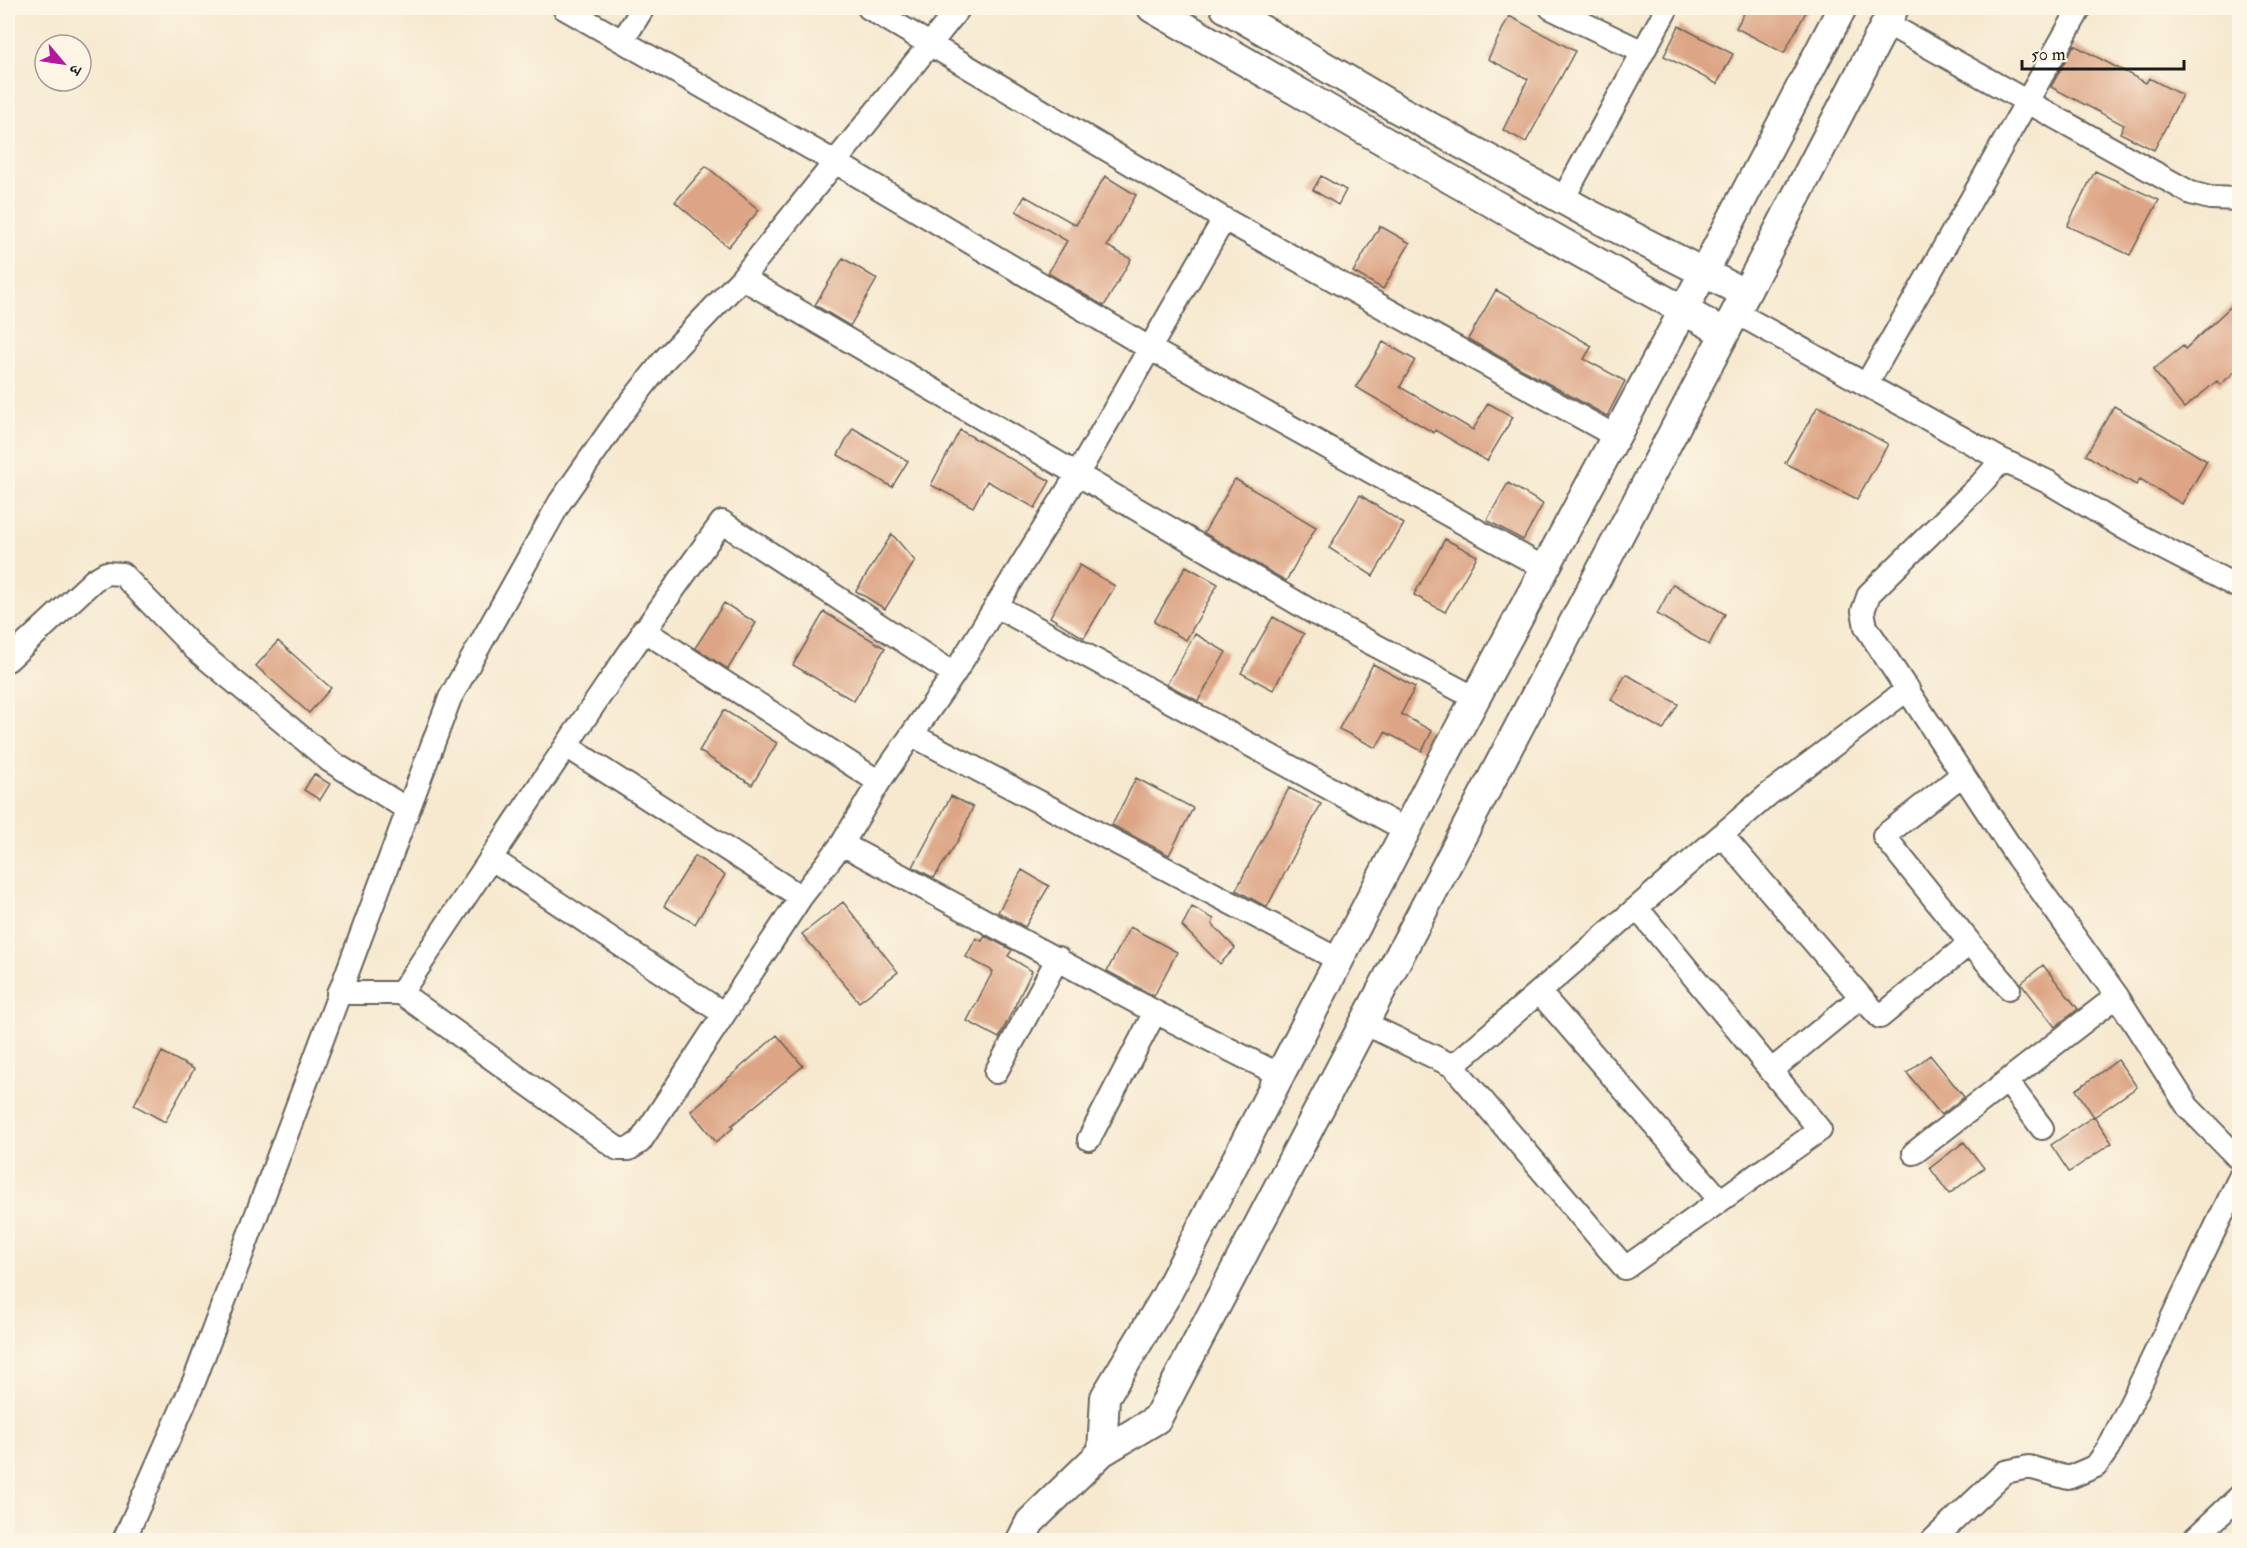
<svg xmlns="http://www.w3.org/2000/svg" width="2247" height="1548" font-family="'IM FELL Double Pica','Noto Serif Devanagari',serif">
	<rect width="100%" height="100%" fill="#fcf5e5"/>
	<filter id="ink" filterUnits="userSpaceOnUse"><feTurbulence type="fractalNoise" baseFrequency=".0167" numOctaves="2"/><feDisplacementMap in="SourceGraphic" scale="12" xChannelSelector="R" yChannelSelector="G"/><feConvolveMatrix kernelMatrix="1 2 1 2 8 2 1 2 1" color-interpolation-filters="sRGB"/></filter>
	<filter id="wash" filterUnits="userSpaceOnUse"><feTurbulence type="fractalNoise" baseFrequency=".008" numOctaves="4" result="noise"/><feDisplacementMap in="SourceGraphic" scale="24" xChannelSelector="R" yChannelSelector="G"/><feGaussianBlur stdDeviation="1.35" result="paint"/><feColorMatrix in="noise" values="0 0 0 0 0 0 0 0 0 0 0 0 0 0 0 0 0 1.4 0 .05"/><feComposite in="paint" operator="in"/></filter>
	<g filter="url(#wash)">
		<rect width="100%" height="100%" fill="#f6e9d0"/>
		<g id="blocks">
			<!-- building -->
			<path fill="#dda585" d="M1747 8H1808L1784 53 1736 28Z
				M1509 16 1575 51 1526 142 1503 130 1528 79 1488 59Z
				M1679 26 1733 54 1717 84 1664 56Z
				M2074 45 2146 83 2149 78 2182 95 2154 150 2120 133 2124 125 2051 87Z
				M706 166 759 210 728 247 675 202Z
				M2095 171 2159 200 2130 255 2067 226Z
				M1105 176 1136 195 1107 246 1131 259 1104 306 1048 273 1067 241 1016 211 1025 196 1076 225Z
				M1321 176 1346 190 1338 205 1313 190Z
				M1380 226 1410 243 1383 289 1353 272Z
				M843 258 877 279 850 326 815 305Z
				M1496 290 1592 346 1584 359 1625 381 1607 416 1468 339Z
				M2240 298V367L2220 385 2217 381 2184 408 2153 370 2183 346 2185 349Z
				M1383 342 1415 360 1400 387 1473 430 1488 403 1513 417 1487 461 1435 430 1434 433 1356 387Z
				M1818 406 1888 444 1857 499 1785 463Z
				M2114 406 2207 461 2182 504 2140 479 2136 485 2086 455Z
				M853 428 908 461 892 487 838 455Z
				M960 430 1050 481 1035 508 987 481 973 507 931 485Z
				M1235 479 1316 527 1286 581 1204 533Z
				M1508 483 1543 504 1523 540 1487 520Z
				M1360 495 1404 524 1373 576 1329 548Z
				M892 534 915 561 885 609 856 591Z
				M1445 539 1477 556 1445 612 1414 595Z
				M1080 565 1115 586 1084 638 1050 617Z
				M1186 566 1218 584 1186 640 1154 622Z
				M1673 584 1725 614 1709 645 1657 614Z
				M724 603 756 623 728 669 695 648Z
				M824 612 885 648 854 701 793 665Z
				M1273 617 1304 634 1273 690 1241 673Z
				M1195 634 1226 652 1198 701 1167 684Z
				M278 641 331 688 309 713 256 666Z
				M1373 664 1415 687 1401 714 1432 731 1422 751 1385 732 1376 748 1339 729Z
				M1626 674 1678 704 1663 730 1611 700Z
				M724 710 777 743 752 785 699 751Z
				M314 774 330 784 320 800 304 790Z
				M1136 778 1193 808 1169 855 1112 825Z
				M1289 788 1321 804 1267 907 1236 890Z
				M951 796 973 807 959 839 934 878 913 867Z
				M695 856 725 875 695 924 664 906Z
				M1022 870 1049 886 1025 927 998 912Z
				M843 902 898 972 859 1002 802 934Z
				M1192 907 1214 919 1212 924 1235 948 1220 964 1182 926Z
				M1130 927 1177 952 1154 996 1107 971Z
				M985 936 1012 950 1008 956 1032 971 999 1038 967 1021 993 971 966 957 976 938 982 941Z
				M2043 965 2078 1009 2055 1027 2021 983Z
				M777 1035 803 1066 731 1126 733 1128 716 1142 691 1111Z
				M162 1052 194 1069 165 1122 134 1105Z
				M1930 1055 1964 1097 1941 1115 1907 1073Z
				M2118 1060 2137 1087 2094 1117 2076 1090Z
				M2094 1116 2112 1143 2069 1172 2051 1145Z
				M1964 1142 1984 1168 1949 1194 1930 1168Z"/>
		</g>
	</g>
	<g filter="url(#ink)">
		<use href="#blocks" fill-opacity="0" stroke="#68645b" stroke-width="1.5"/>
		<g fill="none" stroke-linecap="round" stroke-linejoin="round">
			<!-- minor casing -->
			<g stroke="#68645b" stroke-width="26">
				<path id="minor" d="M564 8 835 162 1149 348 1544 568
					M869 8 1224 219 1615 436
					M1551 8 1643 52
					M1886 23 2191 193 2210 198 2240 199
					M623 40 643 8
					M1563 199 1667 8
					M742 278 1316 614 1475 698
					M1735 312 2002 460
					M1866 385 2080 8
					M2240 588 2128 530 2048 482 2002 460 1980 485 1869 594 1863 611 1866 627 2017 857 2117 996 2188 1107 2240 1160
					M996 606 1406 830
					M643 630 879 782
					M8 660 94 580 106 573 122 574 195 649 330 761 407 809
					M914 736 1339 960
					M568 747 801 897
					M1722 835 1861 997
					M842 844 1155 1012 1280 1075
					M492 859 724 1014
					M1970 943 2009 988
					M1539 992 1720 1200
					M338 993H401L618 1149H629L640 1142 801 897 842 844 879 782 954 674 1077 475 1224 219
					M401 993C507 836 610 675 722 522L954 674
					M1364 1023 1453 1066 1769 794 1908 689
					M1453 1066 1625 1268 1820 1130 1637 908
					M1771 1071 1861 997 1880 1017 1970 943 1884 836 1963 774
					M996 1072 1058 958
					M2007 1081 2042 1128
					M1089 1139 1155 1012
					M1914 1153 2117 996
					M124 1540 195 1379 450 698 560 502 623 412 664 360 742 278 959 8
					M1933 1540 2005 1472 2029 1467 2068 1478 2096 1466 2108 1449 2134 1397 2240 1177
					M2193 1540 2240 1496"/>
			</g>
			<!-- tertiary casing -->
			<g stroke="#68645b" stroke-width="32">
				<path id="tertiary" d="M1152 8C1343 117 1532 228 1725 333L1894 8
					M1225 8 1394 107 1589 214 1744 293
					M1102 1452 1105 1397 1166 1296 1437 770 1704 272 1842 8
					M1021 1540 1030 1522 1102 1452 1157 1419 1725 333"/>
			</g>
			<!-- minor -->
			<use href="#minor" stroke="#fff" stroke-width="22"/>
			<!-- tertiary -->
			<use href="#tertiary" stroke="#fff" stroke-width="28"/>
		</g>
	</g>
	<!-- margin -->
	<rect width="2247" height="1548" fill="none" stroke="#fcf5e5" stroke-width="30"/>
	<!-- north arrow -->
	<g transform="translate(63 63) rotate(119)"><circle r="28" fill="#fcf5e5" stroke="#a29e95" stroke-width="1.5"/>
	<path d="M0-4.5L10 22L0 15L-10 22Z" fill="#b5179e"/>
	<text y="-9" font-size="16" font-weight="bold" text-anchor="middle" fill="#1c1c1c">उ</text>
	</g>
	<!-- scale -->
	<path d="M2022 60v9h162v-9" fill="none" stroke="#1c1c1c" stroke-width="3"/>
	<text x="2031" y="60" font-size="18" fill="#1c1c1c" stroke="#fcf5e5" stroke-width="4.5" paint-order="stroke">50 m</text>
</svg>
